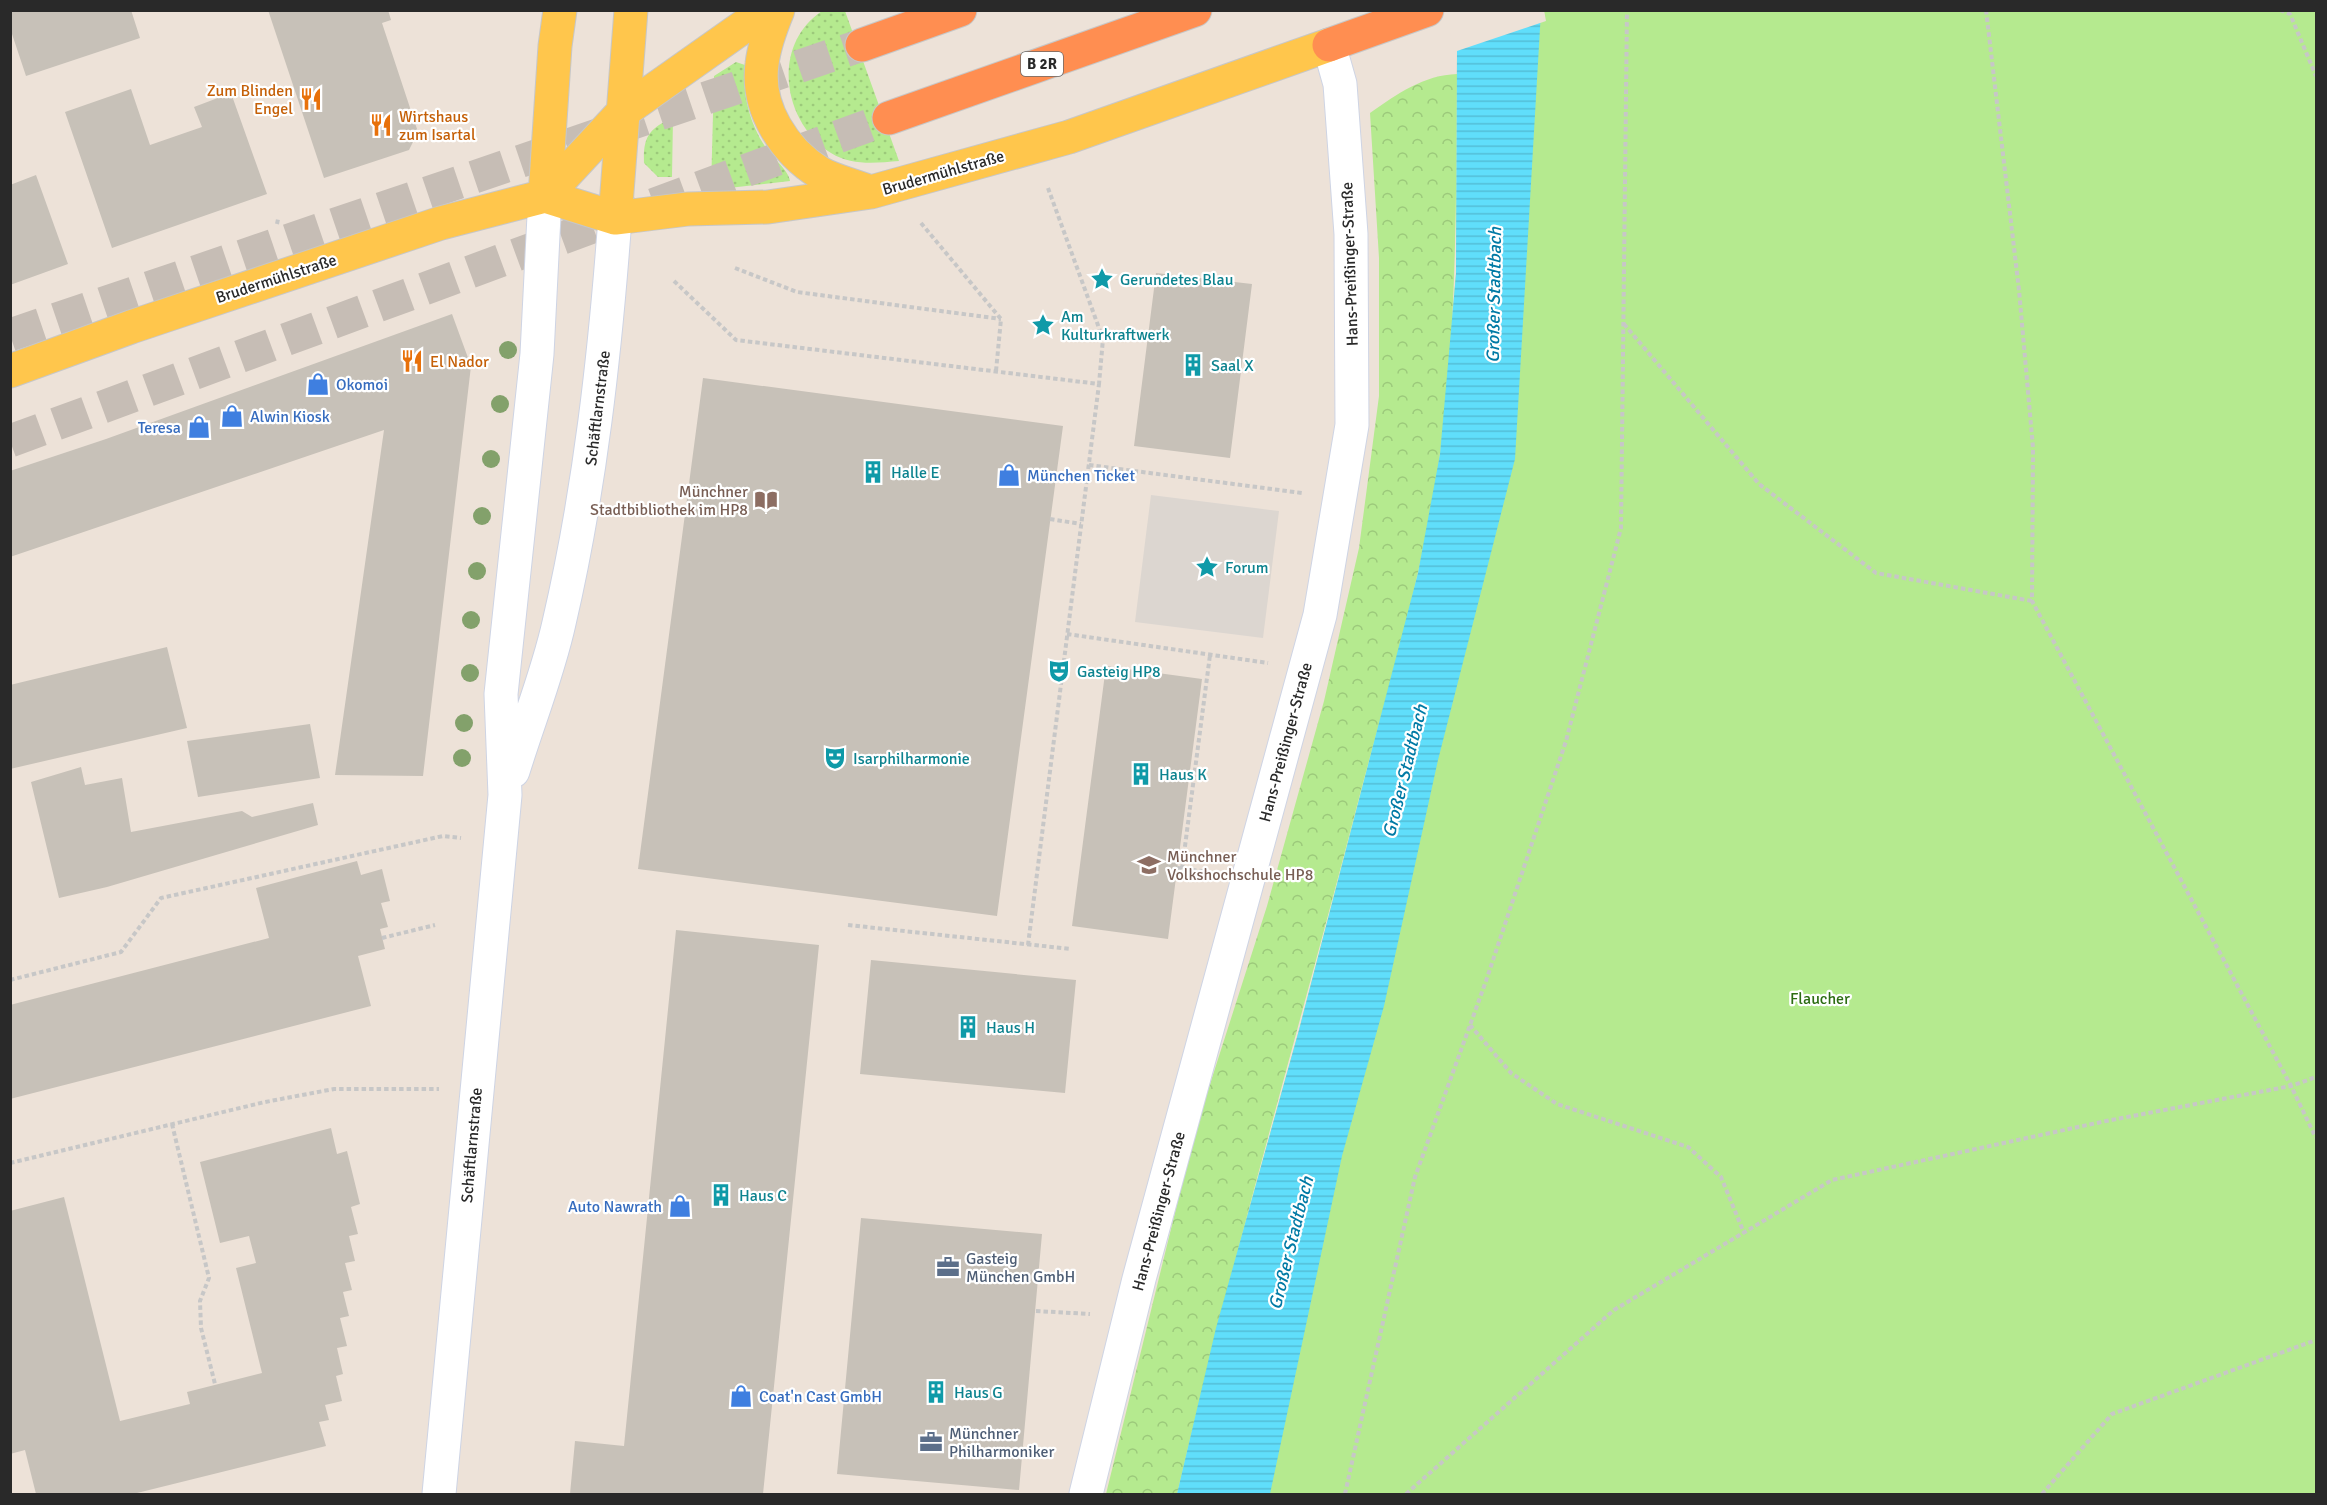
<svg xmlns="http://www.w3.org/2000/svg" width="2327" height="1505" font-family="Signika,sans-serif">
	<defs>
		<pattern id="grass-dots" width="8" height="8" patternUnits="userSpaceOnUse" patternTransform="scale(1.5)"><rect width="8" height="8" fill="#b5ea8f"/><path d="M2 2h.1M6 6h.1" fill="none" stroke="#9cc97b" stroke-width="1.8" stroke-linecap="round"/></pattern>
		<pattern id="forest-crowns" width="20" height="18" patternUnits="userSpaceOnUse" patternTransform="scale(1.5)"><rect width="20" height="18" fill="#b5ea8f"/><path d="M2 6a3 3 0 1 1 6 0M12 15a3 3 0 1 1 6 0" fill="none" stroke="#9cc97b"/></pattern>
		<pattern id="water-rules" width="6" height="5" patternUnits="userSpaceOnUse" patternTransform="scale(1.5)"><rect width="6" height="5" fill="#60defb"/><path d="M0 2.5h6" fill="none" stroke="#53bed7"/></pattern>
	</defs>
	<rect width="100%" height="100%" fill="#ede2d8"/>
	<!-- grass -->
	<path fill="url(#grass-dots)" d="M822 11H845L899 161C876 163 852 166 831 153 782 122 771 45 822 11Z
		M736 62 745 65C742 96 750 125 768 151 774 159 789 171 790 181L711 190 714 76Z
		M673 118 672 177H658L644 163C643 137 649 128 673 118Z"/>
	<!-- forest -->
	<path fill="url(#forest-crowns)" d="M1457 74C1456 201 1457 327 1440 453 1424 572 1388 687 1358 802 1298 1033 1231 1262 1177 1494H1106L1195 1131 1267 906 1324 701 1359 548 1379 396V258L1370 113C1397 94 1424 75 1457 74Z"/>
	<!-- park -->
	<path fill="#b5ea8f" d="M1449 11H2316V1494H1177L1216 1328 1299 1030 1418 573 1440 454 1456 274 1457 51Z"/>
	<!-- plaza -->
	<path fill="#dcd6d0" d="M1151 495 1279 511 1263 638 1135 622Z"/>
	<!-- water -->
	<path fill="url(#water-rules)" d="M1449 11H1541L1515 459 1438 760 1384 1006 1342 1156 1270 1494H1177L1216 1328 1299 1030 1418 573 1440 454 1456 274 1457 51Z"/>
	<!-- pier -->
	<path fill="#ede2d8" d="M1446 10H1544L1546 21 1454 52Z"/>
	<!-- building -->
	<path fill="#c7c1b8" d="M10 10H131L140 38 26 76 10 28Z
		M268 10H388L391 20 382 23 418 132 409 150 324 178Z
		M131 89 150 145 202 127 194 107 231 93 267 194 112 248 65 112Z
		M36 175 68 264 10 285V185Z
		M1156 273 1252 284 1230 458 1134 446Z
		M452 314 471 366 423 776 335 775 384 430 10 557V471L106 439Z
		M703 378 1063 426 997 916 638 869Z
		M167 647 187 728 10 769V685Z
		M1106 666 1202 679 1168 939 1072 926Z
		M310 724 320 778 198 797 187 741Z
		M81 767 85 785 122 778 131 832 242 811 252 817 313 803 318 825 107 887 59 898 31 782Z
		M357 861 361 875 382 869 390 901 381 903 388 927 380 929 385 949 358 956 371 1006 10 1099V1005L269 938 256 888Z
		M676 930 819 945 763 1494H570L575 1441 624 1446Z
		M871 960 1076 980 1065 1093 860 1074Z
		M331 1128 337 1154 347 1151 360 1204 351 1207 358 1234 349 1236 355 1261 345 1263 352 1290 343 1292 349 1316 340 1318 347 1346 337 1348 343 1374 336 1376 342 1401 325 1405 329 1420 319 1422 326 1446 133 1494H36L25 1450 10 1454V1211L64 1197 120 1421 190 1404 187 1392 262 1373 236 1268 256 1263 249 1236 220 1243 200 1162Z
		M861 1218 1042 1234 1019 1490 837 1474Z"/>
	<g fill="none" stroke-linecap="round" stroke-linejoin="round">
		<!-- highway-tunnel -->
		<path stroke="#c6bdb5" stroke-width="33" stroke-dasharray="33 16" stroke-linecap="butt" d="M10 335 862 45
			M10 441 889 118"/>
		<!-- minor casing -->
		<g stroke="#ced4e4" stroke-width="35">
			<path id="minor" d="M513 771C528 722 548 673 559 623 590 490 605 354 615 218
				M439 1494 505 795 501 694 537 354 545 196
				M1086 1494 1139 1279 1320 615 1352 425 1351 234 1340 84 1329 45"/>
		</g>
		<!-- major casing -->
		<g stroke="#c7c7c7" stroke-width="35">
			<path id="major" d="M778 10C771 27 764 46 762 64 756 108 784 151 820 173 834 181 853 185 868 191
				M545 196 624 111 767 10
				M545 196 555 46 560 10
				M615 218 631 10
				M10 371 131 327 441 223 545 196 615 218 688 209 768 207 871 192 1069 137 1329 45"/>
		</g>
		<!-- highway casing -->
		<g stroke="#c7c7c7" stroke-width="35">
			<path id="highway" d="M862 45 960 10
				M1329 45 1427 10
				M889 118 1195 10"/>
		</g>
		<!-- path -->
		<path stroke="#c7c7c7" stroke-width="4" stroke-dasharray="4.5 3" stroke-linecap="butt" d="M1986 10 2019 290 2033 448 2032 601 2291 1086 2316 1138
			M2280 10 2290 14 2316 76
			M1048 188 1103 339 1099 384
			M921 223 1001 319 996 371
			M277 224 278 219
			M735 268 797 292 1001 319
			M674 281 736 340 1099 384 1028 945
			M1624 324 1759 484 1876 573 2032 601
			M1089 465 1302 493
			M1050 519 1081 524
			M1067 634 1268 663
			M1177 868 1209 872
			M1182 869 1210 655
			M848 925 1071 949
			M382 938 435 925
			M10 980 121 952 161 898 443 836 461 838
			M1470 1025 1511 1073 1557 1104 1688 1147 1721 1177 1744 1233
			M172 1124 209 1278 200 1301 201 1328 215 1384
			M10 1163 265 1102 334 1089H439
			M1036 1311 1090 1314
			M1345 1494 1415 1177 1486 981 1566 741 1621 528 1627 10
			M1406 1494 1614 1310 1832 1180 2106 1121 2291 1086 2316 1077
			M2042 1494 2112 1414 2316 1340"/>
		<!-- minor -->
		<use href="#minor" stroke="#fff" stroke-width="33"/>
		<!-- major -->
		<use href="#major" stroke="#ffc64c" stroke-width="33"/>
		<!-- highway -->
		<use href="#highway" stroke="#ff8e51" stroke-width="33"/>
	</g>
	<!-- trees -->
	<g fill="#83a16b">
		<circle cx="508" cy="350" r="9"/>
		<circle cx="500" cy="404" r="9"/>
		<circle cx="491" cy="459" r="9"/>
		<circle cx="482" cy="516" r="9"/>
		<circle cx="477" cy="571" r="9"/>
		<circle cx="471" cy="620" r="9"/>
		<circle cx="470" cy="673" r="9"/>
		<circle cx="464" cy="723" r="9"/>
		<circle cx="462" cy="758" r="9"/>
	</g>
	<!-- icons -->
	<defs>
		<g id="restaurant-bare" transform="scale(1.8)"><path d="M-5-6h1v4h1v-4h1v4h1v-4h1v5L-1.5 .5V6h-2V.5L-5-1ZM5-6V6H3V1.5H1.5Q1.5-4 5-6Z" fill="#e8710a" stroke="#fff" stroke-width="2.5" paint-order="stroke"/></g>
		<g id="sight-bare" transform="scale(1.8)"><path d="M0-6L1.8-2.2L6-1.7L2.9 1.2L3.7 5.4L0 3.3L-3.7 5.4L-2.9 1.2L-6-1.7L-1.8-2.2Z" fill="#0f9aa8" stroke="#fff" stroke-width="2.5" paint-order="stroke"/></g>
		<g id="building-bare" transform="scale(1.8)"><path d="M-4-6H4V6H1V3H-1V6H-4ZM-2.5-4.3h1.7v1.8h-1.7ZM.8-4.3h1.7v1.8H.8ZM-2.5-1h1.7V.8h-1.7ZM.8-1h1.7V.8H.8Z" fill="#0f9aa8" stroke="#fff" stroke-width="2.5" paint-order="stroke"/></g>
		<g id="shop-bare" transform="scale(1.8)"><path d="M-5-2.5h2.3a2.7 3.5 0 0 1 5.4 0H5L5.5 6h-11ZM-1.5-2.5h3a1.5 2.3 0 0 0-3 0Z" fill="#3f7fe0" stroke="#fff" stroke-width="2.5" paint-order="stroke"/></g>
		<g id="library-bare" transform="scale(1.8)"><path d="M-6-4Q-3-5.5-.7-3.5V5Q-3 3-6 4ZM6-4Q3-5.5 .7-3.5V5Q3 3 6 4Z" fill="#8d6e63" stroke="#fff" stroke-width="2.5" paint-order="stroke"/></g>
		<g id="theatre-bare" transform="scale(1.8)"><path d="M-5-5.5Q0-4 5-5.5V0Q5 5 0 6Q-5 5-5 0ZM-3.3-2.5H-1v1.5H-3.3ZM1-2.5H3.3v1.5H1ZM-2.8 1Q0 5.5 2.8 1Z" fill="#0f9aa8" stroke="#fff" stroke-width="2.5" paint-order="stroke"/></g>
		<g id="university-bare" transform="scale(1.8)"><path d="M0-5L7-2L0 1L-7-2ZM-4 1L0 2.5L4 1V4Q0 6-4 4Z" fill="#8d6e63" stroke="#fff" stroke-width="2.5" paint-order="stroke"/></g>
		<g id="office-bare" transform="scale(1.8)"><path d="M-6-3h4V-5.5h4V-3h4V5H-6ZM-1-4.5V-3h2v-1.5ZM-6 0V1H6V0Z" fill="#5c6f8a" stroke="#fff" stroke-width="2.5" paint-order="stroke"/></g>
	</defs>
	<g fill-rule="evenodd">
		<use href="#restaurant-bare" x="311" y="99"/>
		<use href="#restaurant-bare" x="381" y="125"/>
		<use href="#sight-bare" x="1102" y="279"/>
		<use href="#sight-bare" x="1043" y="325"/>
		<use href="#restaurant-bare" x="412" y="361"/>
		<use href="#building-bare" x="1193" y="365"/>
		<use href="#shop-bare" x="318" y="384"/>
		<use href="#shop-bare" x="232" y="416"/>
		<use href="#shop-bare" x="199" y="427"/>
		<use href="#building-bare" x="873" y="472"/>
		<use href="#shop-bare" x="1009" y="475"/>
		<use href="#library-bare" x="766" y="500"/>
		<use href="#sight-bare" x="1207" y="567"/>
		<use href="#theatre-bare" x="1059" y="671"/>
		<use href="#theatre-bare" x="835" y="758"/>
		<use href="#building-bare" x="1141" y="774"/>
		<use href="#university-bare" x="1149" y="865"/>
		<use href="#building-bare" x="968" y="1027"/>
		<use href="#building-bare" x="721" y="1195"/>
		<use href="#shop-bare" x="680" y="1206"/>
		<use href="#office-bare" x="948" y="1267"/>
		<use href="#building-bare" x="936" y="1392"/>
		<use href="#shop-bare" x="741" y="1396"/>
		<use href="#office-bare" x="931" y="1442"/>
	</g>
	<g text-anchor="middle" stroke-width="4.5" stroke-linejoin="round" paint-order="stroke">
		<!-- shield labels -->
		<rect fill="#fff" stroke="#696969" stroke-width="1.5" x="1021" y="52" width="42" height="24" rx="4.5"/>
		<g font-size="15" font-weight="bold" fill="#292929">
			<text x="1042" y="69">B 2R</text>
		</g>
		<!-- food labels -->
		<g font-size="16" fill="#c56008" stroke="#fff" text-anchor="start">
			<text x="293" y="96" text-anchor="end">Zum Blinden<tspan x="293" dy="18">Engel</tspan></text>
			<text x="399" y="122">Wirtshaus<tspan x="399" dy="18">zum Isartal</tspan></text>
			<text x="430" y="367">El Nador</text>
		</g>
		<!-- street labels -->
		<g font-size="16" fill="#292929" stroke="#fff">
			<text transform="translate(943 172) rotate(-16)" y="6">Brudermühlstraße</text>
			<text transform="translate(1349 264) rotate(-92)" y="6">Hans-Preißinger-Straße</text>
			<text transform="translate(276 278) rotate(-18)" y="6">Brudermühlstraße</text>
			<text transform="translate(597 408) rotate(-83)" y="6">Schäftlarnstraße</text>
			<text transform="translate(1285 742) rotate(-75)" y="6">Hans-Preißinger-Straße</text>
			<text transform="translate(471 1145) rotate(-85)" y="6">Schäftlarnstraße</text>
			<text transform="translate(1158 1211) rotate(-75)" y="6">Hans-Preißinger-Straße</text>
		</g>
		<!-- culture labels -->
		<g font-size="16" fill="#0d838f" stroke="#fff" text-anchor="start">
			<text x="1120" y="285">Gerundetes Blau</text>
			<text x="1061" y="322">Am<tspan x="1061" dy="18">Kulturkraftwerk</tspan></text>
			<text x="1211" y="371">Saal X</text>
			<text x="891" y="478">Halle E</text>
			<text x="1225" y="573">Forum</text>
			<text x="1077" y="677">Gasteig HP8</text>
			<text x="853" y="764">Isarphilharmonie</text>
			<text x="1159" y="780">Haus K</text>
			<text x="986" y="1033">Haus H</text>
			<text x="739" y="1201">Haus C</text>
			<text x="954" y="1398">Haus G</text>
		</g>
		<!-- shop labels -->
		<g font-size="16" fill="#366cbe" stroke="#fff" text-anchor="start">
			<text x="336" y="390">Okomoi</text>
			<text x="250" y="422">Alwin Kiosk</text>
			<text x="181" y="433" text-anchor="end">Teresa</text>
			<text x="1027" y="481">München Ticket</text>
			<text x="662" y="1212" text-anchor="end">Auto Nawrath</text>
			<text x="759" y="1402">Coat'n Cast GmbH</text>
		</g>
		<!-- education labels -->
		<g font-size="16" fill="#785e54" stroke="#fff" text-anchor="end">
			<text x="748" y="497">Münchner<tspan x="748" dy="18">Stadtbibliothek im HP8</tspan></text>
			<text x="1167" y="862" text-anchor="start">Münchner<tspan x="1167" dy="18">Volkshochschule HP8</tspan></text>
		</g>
		<!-- park labels -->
		<g font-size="16" fill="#2c6c12" stroke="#fff">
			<text x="1820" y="1004">Flaucher</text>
		</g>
		<!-- service labels -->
		<g font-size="16" fill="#4e5e75" stroke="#fff" text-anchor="start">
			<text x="966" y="1264">Gasteig<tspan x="966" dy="18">München GmbH</tspan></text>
			<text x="949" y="1439">Münchner<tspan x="949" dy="18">Philharmoniker</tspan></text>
		</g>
		<!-- water labels -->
		<g font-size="18" font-style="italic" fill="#007aa5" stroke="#fff">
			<text transform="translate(1494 295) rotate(-89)" y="6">Großer Stadtbach</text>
			<text transform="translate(1405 771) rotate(-76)" y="6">Großer Stadtbach</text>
			<text transform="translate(1291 1243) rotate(-76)" y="6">Großer Stadtbach</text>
		</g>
	</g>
	<!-- border -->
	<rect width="2327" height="1505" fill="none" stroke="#292929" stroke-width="24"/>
</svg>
